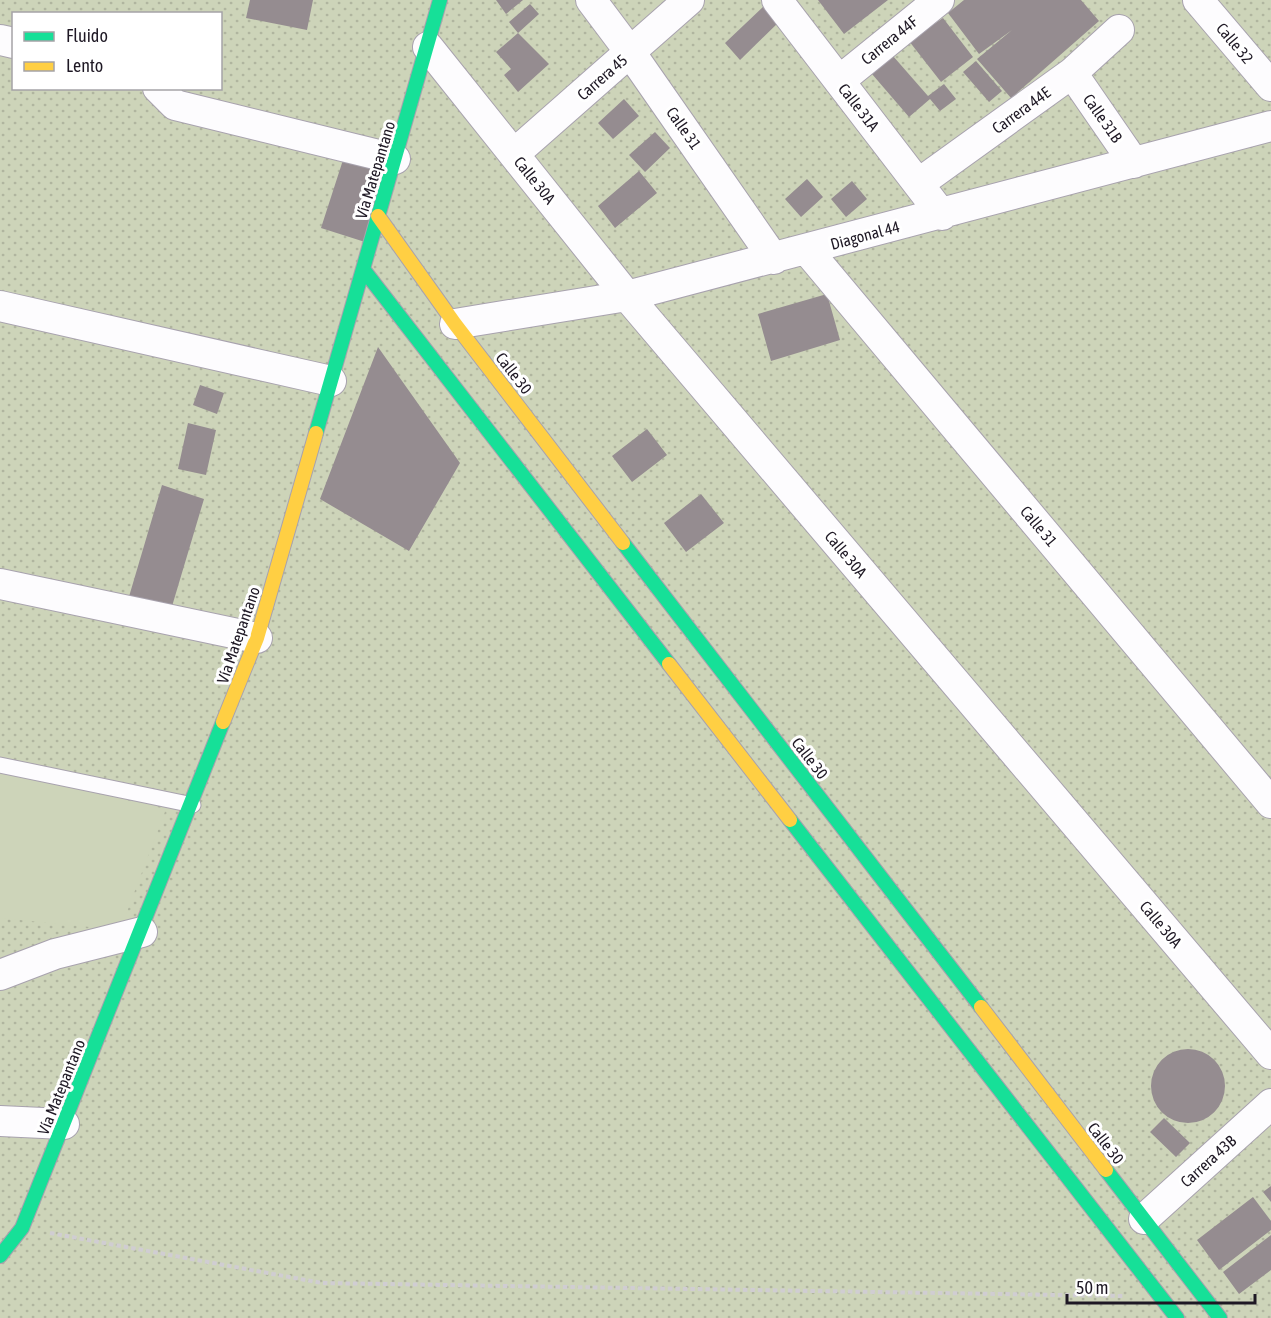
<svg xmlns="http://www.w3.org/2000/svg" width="1271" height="1318" font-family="'Asap Condensed',sans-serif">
	<defs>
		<pattern id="grass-dots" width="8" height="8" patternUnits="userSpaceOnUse" patternTransform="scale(1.5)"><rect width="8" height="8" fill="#cdd4b9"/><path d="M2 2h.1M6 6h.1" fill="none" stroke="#b0b59f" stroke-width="1.8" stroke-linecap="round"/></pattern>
	</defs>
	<rect width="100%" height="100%" fill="#f2ebf9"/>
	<!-- grass -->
	<path fill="url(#grass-dots)" fill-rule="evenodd" d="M0 0H1271V1318H0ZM14 14H220V88H14Z"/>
	<!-- green -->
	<path fill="#cdd4b9" d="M0 772 166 809 120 930 0 918Z"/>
	<!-- building -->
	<path fill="#958c90" d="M250 0H313L307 30 246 18Z
		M496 0H523L506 14Z
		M818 0H888L844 34Z
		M964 0H1081L1099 21 1011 98 977 59 1012 30 979 54 948 13Z
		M530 4 539 14 518 33 549 64 518 92 504 75 511 69 496 52 518 33 509 22Z
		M765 5 780 21 740 60 725 43Z
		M943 18 973 57 941 82 909 41Z
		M893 56 928 96 944 84 956 99 940 111 930 99 909 117 872 74Z
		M976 61 1002 91 989 102 963 72Z
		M624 99 639 116 613 139 598 123Z
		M655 132 670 148 645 172 629 155Z
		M343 160 386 174 365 242 321 228Z
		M639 171 657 193 615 228 598 206Z
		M807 179 823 197 801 217 785 199Z
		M852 181 867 199 846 217 831 199Z
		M827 294 840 340 771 361 758 314Z
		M378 347 460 463 409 551 320 499Z
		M200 385 224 393 217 414 193 405Z
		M188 423 216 430 206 475 178 469Z
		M647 429 667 455 632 482 612 456Z
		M162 485 204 499 170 613 128 600Z
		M701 494 724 523 686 552 664 523Z
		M1151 1086a37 37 0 1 1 74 0a37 37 0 1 1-74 0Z
		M1164 1118 1190 1143 1176 1157 1150 1132Z
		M1271 1186V1202L1263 1192Z
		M1253 1197 1271 1221V1230L1219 1270 1197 1240Z
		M1271 1235V1270L1239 1294 1223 1272Z"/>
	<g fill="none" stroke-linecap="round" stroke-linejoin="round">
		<!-- lane casing -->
		<g stroke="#a8a2ae" stroke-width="17">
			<path id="lane" d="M0 765 193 805"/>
		</g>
		<!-- street casing -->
		<g stroke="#a8a2ae" stroke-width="32">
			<path id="street" d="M591 0 630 52 774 259
				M777 0 942 215
				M1198 0 1271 86
				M0 40 14 43
				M428 47 627 296 1271 1054
				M1072 73 1134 163
				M839 81 939 0
				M158 88 175 105 395 159
				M514 154 689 0
				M918 184 1072 73 1119 30
				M807 250 1271 803
				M0 306 331 381
				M455 324 627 296 1271 126
				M0 584 257 638
				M0 975 55 954 142 932
				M0 1121 64 1124
				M1144 1219 1271 1104"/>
		</g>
		<!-- fast casing -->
		<g stroke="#a8a2ae" stroke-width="16">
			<path id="fast" d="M363 269 669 664
				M316 433 440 0
				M623 543 981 1007
				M790 820 1177 1318
				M1106 1170 1220 1318
				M0 1256 22 1228 223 722"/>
		</g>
		<!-- slow casing -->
		<g stroke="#a8a2ae" stroke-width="16">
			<path id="slow" d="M378 216 455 324 623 543
				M669 664 790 820
				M223 722 257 638 316 433
				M981 1007 1106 1170"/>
		</g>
		<!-- path -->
		<path stroke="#d0cdd2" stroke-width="4" stroke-dasharray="4.5 3" stroke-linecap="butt" d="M50 1233 322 1283 1123 1296"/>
		<!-- lane -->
		<use href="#lane" stroke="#fdfcfe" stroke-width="15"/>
		<!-- street -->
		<use href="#street" stroke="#fdfcfe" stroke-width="30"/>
		<!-- fast -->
		<use href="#fast" stroke="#16e098" stroke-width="14"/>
		<!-- slow -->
		<use href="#slow" stroke="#ffcf43" stroke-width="14"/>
	</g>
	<g text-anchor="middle" stroke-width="6" stroke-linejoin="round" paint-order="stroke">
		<!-- street labels -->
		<g font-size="16" fill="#1e1824" stroke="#fff">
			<text transform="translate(889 40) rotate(-39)" y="6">Carrera 44F</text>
			<text transform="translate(1235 43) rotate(50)" y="6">Calle 32</text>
			<text transform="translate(602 77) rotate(-41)" y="6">Carrera 45</text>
			<text transform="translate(859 107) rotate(52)" y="6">Calle 31A</text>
			<text transform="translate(1021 110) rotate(-36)" y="6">Carrera 44E</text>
			<text transform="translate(1103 118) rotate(55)" y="6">Calle 31B</text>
			<text transform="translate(684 128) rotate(55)" y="6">Calle 31</text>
			<text transform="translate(375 170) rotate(-73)" y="6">Vía Matepantano</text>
			<text transform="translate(535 180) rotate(51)" y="6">Calle 30A</text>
			<text transform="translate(865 235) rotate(-15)" y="6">Diagonal 44</text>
			<text transform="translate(514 373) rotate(52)" y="6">Calle 30</text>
			<text transform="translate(1039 526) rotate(50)" y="6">Calle 31</text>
			<text transform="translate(846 554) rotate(50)" y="6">Calle 30A</text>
			<text transform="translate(238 635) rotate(-71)" y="6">Vía Matepantano</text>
			<text transform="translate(810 758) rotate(52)" y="6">Calle 30</text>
			<text transform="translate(1161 924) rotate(50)" y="6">Calle 30A</text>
			<text transform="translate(61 1087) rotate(-68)" y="6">Vía Matepantano</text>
			<text transform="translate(1106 1143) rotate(52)" y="6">Calle 30</text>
			<text transform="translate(1208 1161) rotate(-42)" y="6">Carrera 43B</text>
		</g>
	</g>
	<!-- legend -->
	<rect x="12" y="12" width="210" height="78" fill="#ffffff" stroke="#a5a3a7" stroke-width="1.5"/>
	<rect x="24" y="32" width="30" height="9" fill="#16e098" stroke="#a5a3a7" stroke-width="1.5"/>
	<text x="66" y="42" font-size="18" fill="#1e1824">Fluido</text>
	<rect x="24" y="62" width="30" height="9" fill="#ffcf43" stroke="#a5a3a7" stroke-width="1.5"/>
	<text x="66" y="72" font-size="18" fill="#1e1824">Lento</text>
	<!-- scale -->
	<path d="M1067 1294v9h188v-9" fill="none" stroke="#1e1824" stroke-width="3"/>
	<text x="1076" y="1294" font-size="18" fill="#1e1824" stroke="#ffffff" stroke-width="4.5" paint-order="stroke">50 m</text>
</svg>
